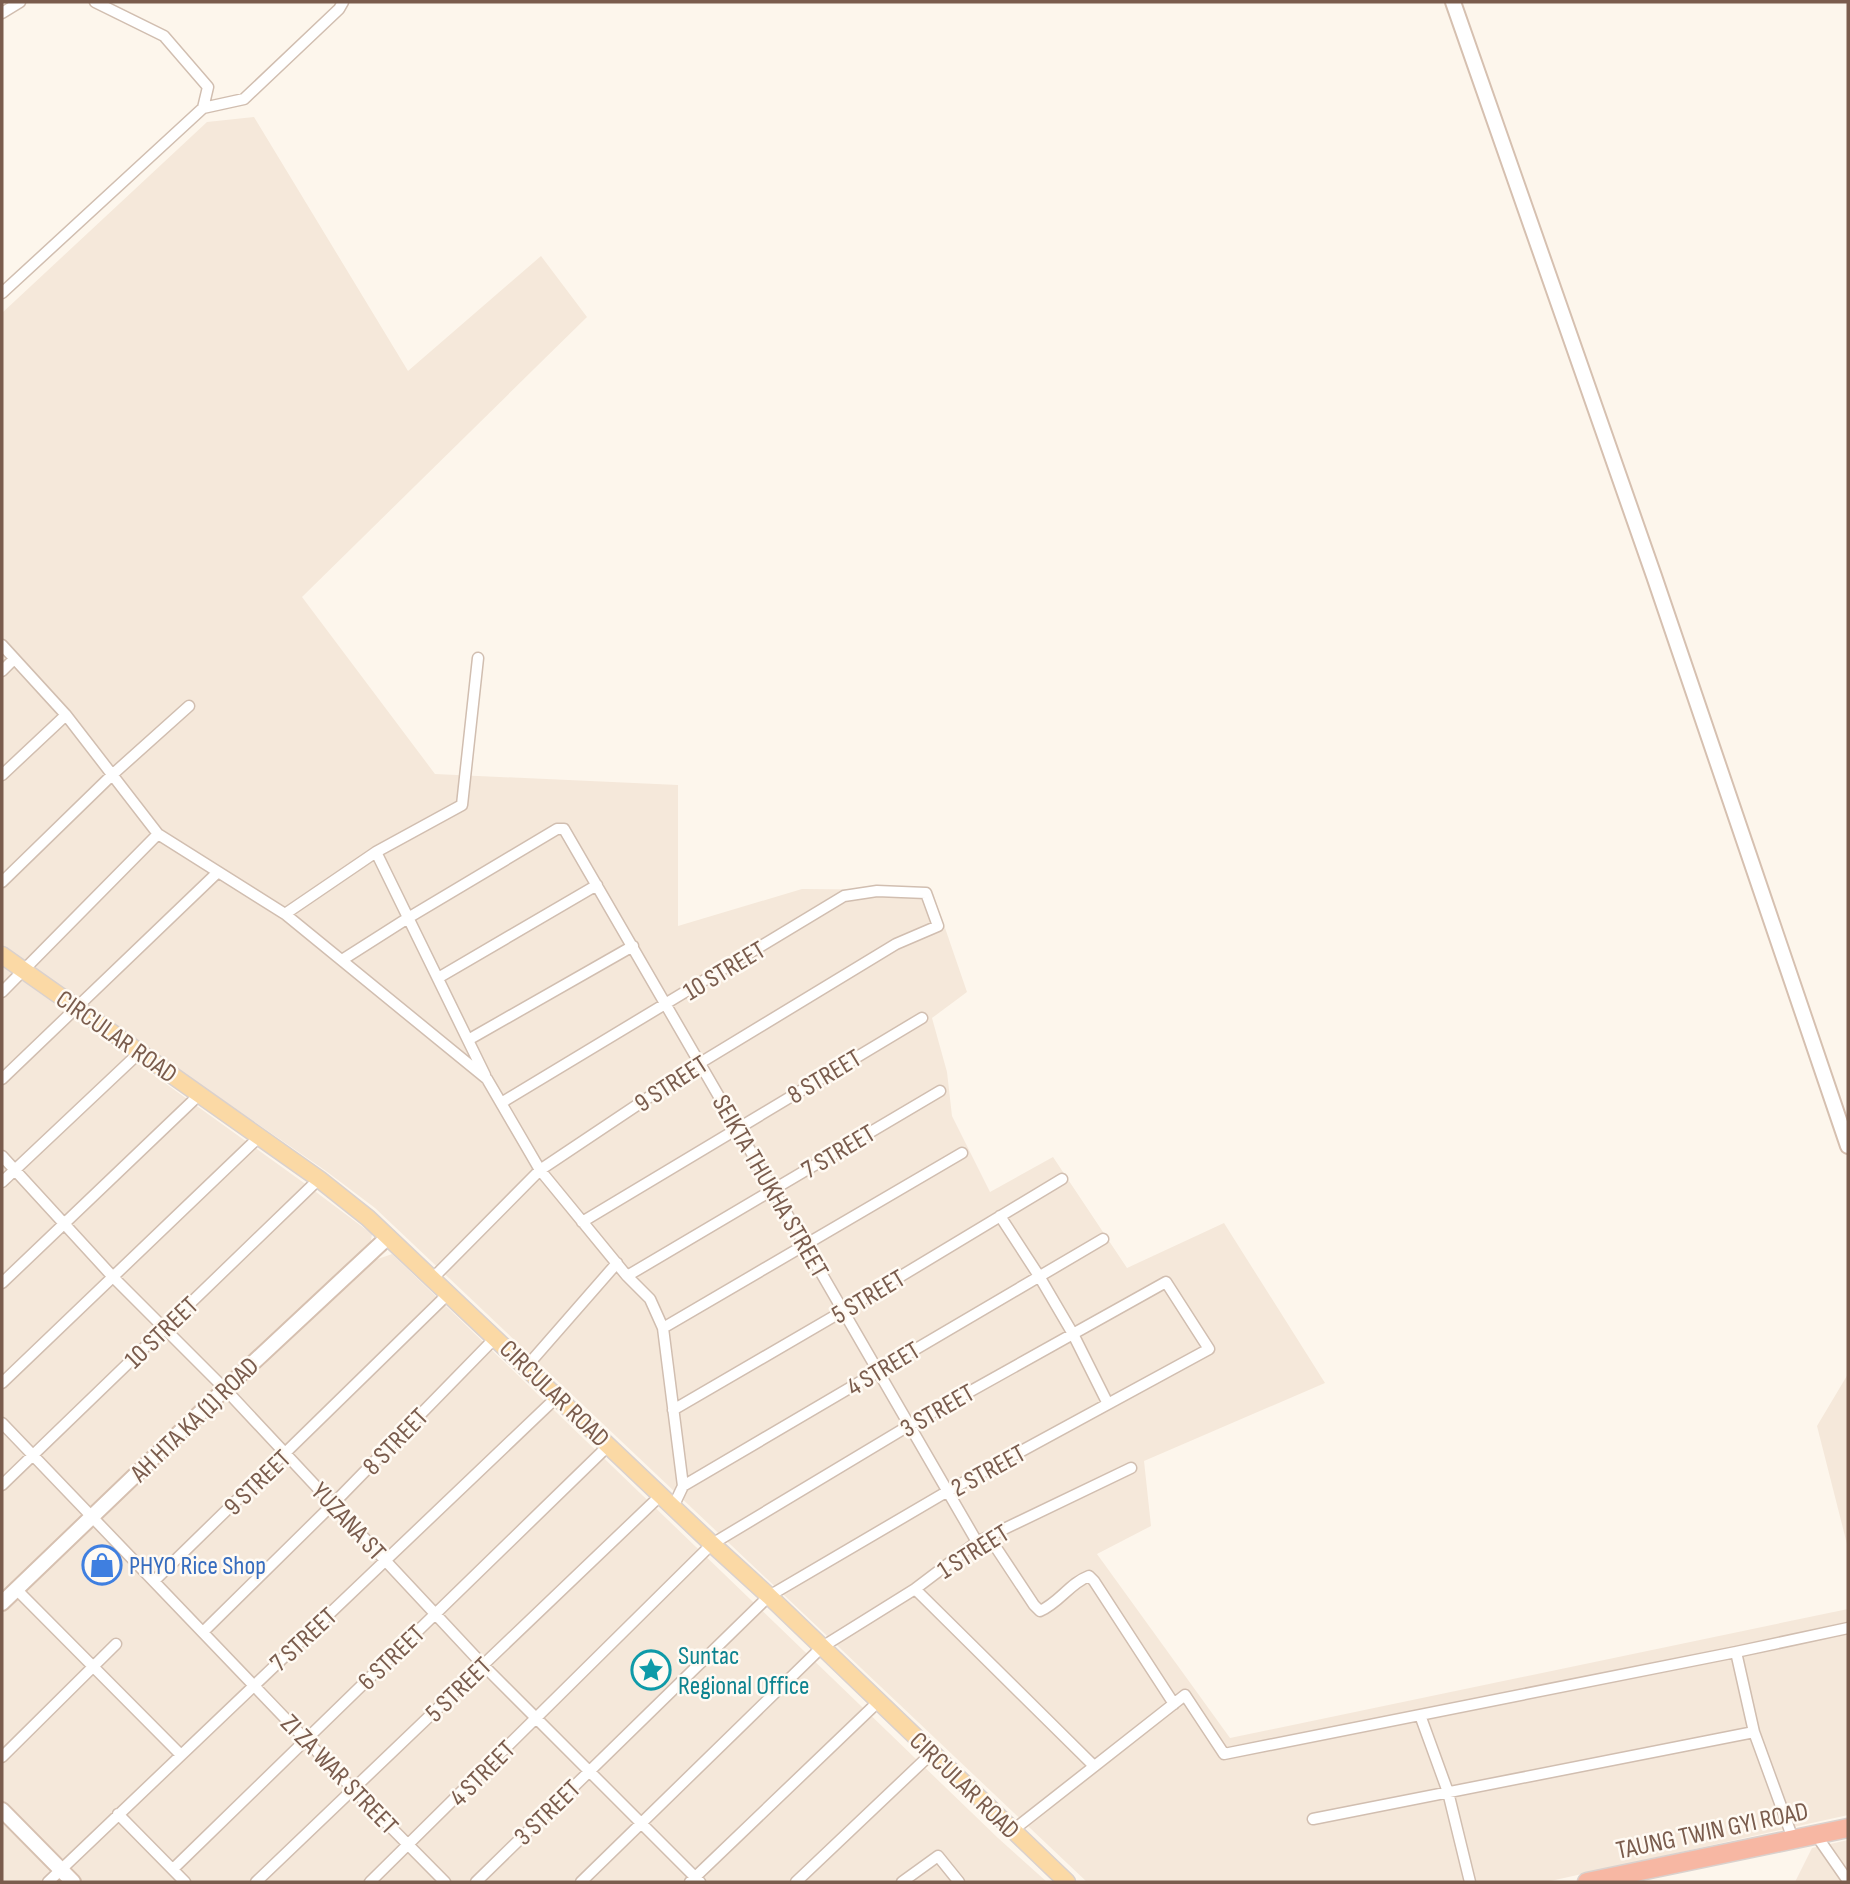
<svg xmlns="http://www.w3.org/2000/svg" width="1850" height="1884" font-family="'Sofia Sans Condensed',sans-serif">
	<rect width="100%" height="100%" fill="#fdf6ec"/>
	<!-- residential -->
	<path fill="#f5e8da" d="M254 117 408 371 541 256 587 317 302 597 435 774 678 785V926L802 889 932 890 967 992 932 1018 947 1072 952 1116 990 1192 1053 1157 1127 1268 1224 1223 1325 1383 1144 1461 1151 1526 1097 1554 1230 1738 1848 1609V1815L1546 1882H1087L375 1208 326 1171 2 948V313L207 122Z
		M2 966 304 1183 372 1234 370 1246 2 1596Z
		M392 1254 998 1838 1047 1882H80L2 1802V1613L375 1260Z
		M1848 1374V1548L1817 1426Z
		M2 1822 60 1882H2Z
		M1848 1840V1882H1795L1812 1848Z"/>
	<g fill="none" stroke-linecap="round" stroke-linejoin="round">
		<!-- street casing -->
		<g stroke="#d1beb0" stroke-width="13">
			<path id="street" d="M95 2 164 36 208 87 203 108
				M2 13 20 2
				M2 293 203 108 244 99 339 9 343 2
				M2 645 66 715 158 834 285 914 487 1079 540 1170 627 1276 650 1299 663 1328 683 1486
				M2 671 14 659
				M2 775 66 715
				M376 852 485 1075
				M2 882 112 775 189 706
				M285 914 376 852 462 805 478 658
				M342 960 408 918 557 829H564L977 1542
				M438 978 597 885
				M2 992 158 834
				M468 1040 633 946
				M2 1079 218 872
				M2 1156 113 1277 225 1389 483 1665 700 1882
				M2 1182 140 1052
				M1000 1216 1039 1276 1073 1334 1108 1404
				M582 1222 922 1018
				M627 1276 940 1091
				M433 1278 540 1170 700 1063 896 944 938 926 926 893 877 891 844 896 501 1103
				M2 1283 200 1094
				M663 1328 962 1153
				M527 1366 617 1263
				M2 1383 259 1137
				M673 1410 843 1311 1062 1179
				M2 1423 353 1789 445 1882
				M2 1485 319 1179
				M673 1507 683 1486 1103 1239
				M989 1537 1034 1605 1040 1611C1059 1603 1070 1583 1089 1576L1094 1581 1174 1704
				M154 1581 449 1293
				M16 1589 181 1755
				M915 1589 1094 1766
				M203 1632 333 1504 496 1337
				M1736 1652 1754 1732
				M1420 1715 1448 1792 1470 1882
				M2 1757 116 1644
				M118 1814 185 1882
				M1313 1819 1754 1732 1793 1839
				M1012 1831 1185 1695 1224 1754 1736 1652 1848 1628
				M1816 1835 1848 1881
				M173 1869 609 1445
				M48 1882 558 1396
				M256 1882 661 1495
				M370 1882 712 1544 910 1425 1166 1282 1209 1349 948 1491 769 1596 476 1882
				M581 1882 822 1647 915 1589 977 1542 1131 1468
				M690 1882 879 1701
				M796 1882 932 1753
				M902 1882 938 1856 959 1882"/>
		</g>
		<!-- secondary casing -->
		<g stroke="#d6c0b0" stroke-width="18">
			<path id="secondary" d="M1453 2 1654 576 1848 1146
				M2 1603 225 1389 388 1237
				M2 1810 73 1882"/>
		</g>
		<!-- primary casing -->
		<g stroke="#dad1cd" stroke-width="19">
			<path id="primary" d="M2 955 319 1179 368 1218 712 1544 769 1596 1067 1882"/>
		</g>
		<!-- highway casing -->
		<g stroke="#dad1cd" stroke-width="21">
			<path id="highway" d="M1587 1882 1848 1828"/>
		</g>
		<!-- street -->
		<use href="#street" stroke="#fff" stroke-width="10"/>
		<!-- secondary -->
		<use href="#secondary" stroke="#fff" stroke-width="14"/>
		<!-- primary -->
		<use href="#primary" stroke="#fbd9a5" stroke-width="16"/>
		<!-- highway -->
		<use href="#highway" stroke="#f7b7a3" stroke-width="18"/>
	</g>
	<!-- icons -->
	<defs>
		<g id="shop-ring" transform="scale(2.0125)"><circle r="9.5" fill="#fffaf3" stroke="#3f7fe0" stroke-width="1.5"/><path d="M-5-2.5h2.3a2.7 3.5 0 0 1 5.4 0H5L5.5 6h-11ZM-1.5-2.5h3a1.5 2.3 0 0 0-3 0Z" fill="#3f7fe0"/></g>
		<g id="sight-ring" transform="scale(2.0125)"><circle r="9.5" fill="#fffaf3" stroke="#0f9aa8" stroke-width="1.5"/><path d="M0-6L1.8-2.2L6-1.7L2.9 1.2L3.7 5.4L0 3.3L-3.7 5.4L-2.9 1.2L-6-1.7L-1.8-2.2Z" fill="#0f9aa8"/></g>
	</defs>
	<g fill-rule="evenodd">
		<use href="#shop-ring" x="102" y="1565"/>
		<use href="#sight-ring" x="651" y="1670"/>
	</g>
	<g text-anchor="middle" stroke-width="5" stroke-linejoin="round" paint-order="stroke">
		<!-- street labels -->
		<g font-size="26" fill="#7a5c4d" stroke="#fffaf3">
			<text transform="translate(724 970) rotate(-31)" y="9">10 STREET</text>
			<text transform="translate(117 1036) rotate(35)" y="9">CIRCULAR ROAD</text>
			<text transform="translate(824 1076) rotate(-31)" y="9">8 STREET</text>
			<text transform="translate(671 1083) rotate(-33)" y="9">9 STREET</text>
			<text transform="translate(838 1151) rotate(-31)" y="9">7 STREET</text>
			<text transform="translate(771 1186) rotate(60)" y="9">SEIKTA THUKHA STREET</text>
			<text transform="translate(868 1296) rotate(-31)" y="9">5 STREET</text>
			<text transform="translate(161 1332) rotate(-44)" y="9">10 STREET</text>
			<text transform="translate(883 1368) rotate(-31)" y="9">4 STREET</text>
			<text transform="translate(555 1393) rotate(44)" y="9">CIRCULAR ROAD</text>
			<text transform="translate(937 1410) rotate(-30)" y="9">3 STREET</text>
			<text transform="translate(194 1419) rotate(-44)" y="9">AH HTA KA (1) ROAD</text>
			<text transform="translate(395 1441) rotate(-46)" y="9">8 STREET</text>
			<text transform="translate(988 1470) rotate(-29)" y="9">2 STREET</text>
			<text transform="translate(257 1482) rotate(-44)" y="9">9 STREET</text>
			<text transform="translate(349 1521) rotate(47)" y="9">YUZANA ST</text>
			<text transform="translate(973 1551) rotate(-32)" y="9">1 STREET</text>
			<text transform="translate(303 1639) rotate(-43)" y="9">7 STREET</text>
			<text transform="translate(391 1657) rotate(-44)" y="9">6 STREET</text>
			<text transform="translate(458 1689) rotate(-44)" y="9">5 STREET</text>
			<text transform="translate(482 1773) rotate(-45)" y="9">4 STREET</text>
			<text transform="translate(340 1774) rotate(46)" y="9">ZI ZA WAR STREET</text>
			<text transform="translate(965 1785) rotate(44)" y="9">CIRCULAR ROAD</text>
			<text transform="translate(547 1812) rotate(-44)" y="9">3 STREET</text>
			<text transform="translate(1712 1830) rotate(-12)" y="9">TAUNG TWIN GYI ROAD</text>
		</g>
		<!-- shop labels -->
		<g font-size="26" fill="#366cbe" stroke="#fffaf3" text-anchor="start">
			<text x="129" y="1574">PHYO Rice Shop</text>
		</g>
		<!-- culture labels -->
		<g font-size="26" fill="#0d838f" stroke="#fffaf3" text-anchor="start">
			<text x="678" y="1664">Suntac<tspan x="678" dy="30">Regional Office</tspan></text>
		</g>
	</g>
	<!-- border -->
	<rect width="1850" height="1884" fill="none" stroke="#7a5c4d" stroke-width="7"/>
</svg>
